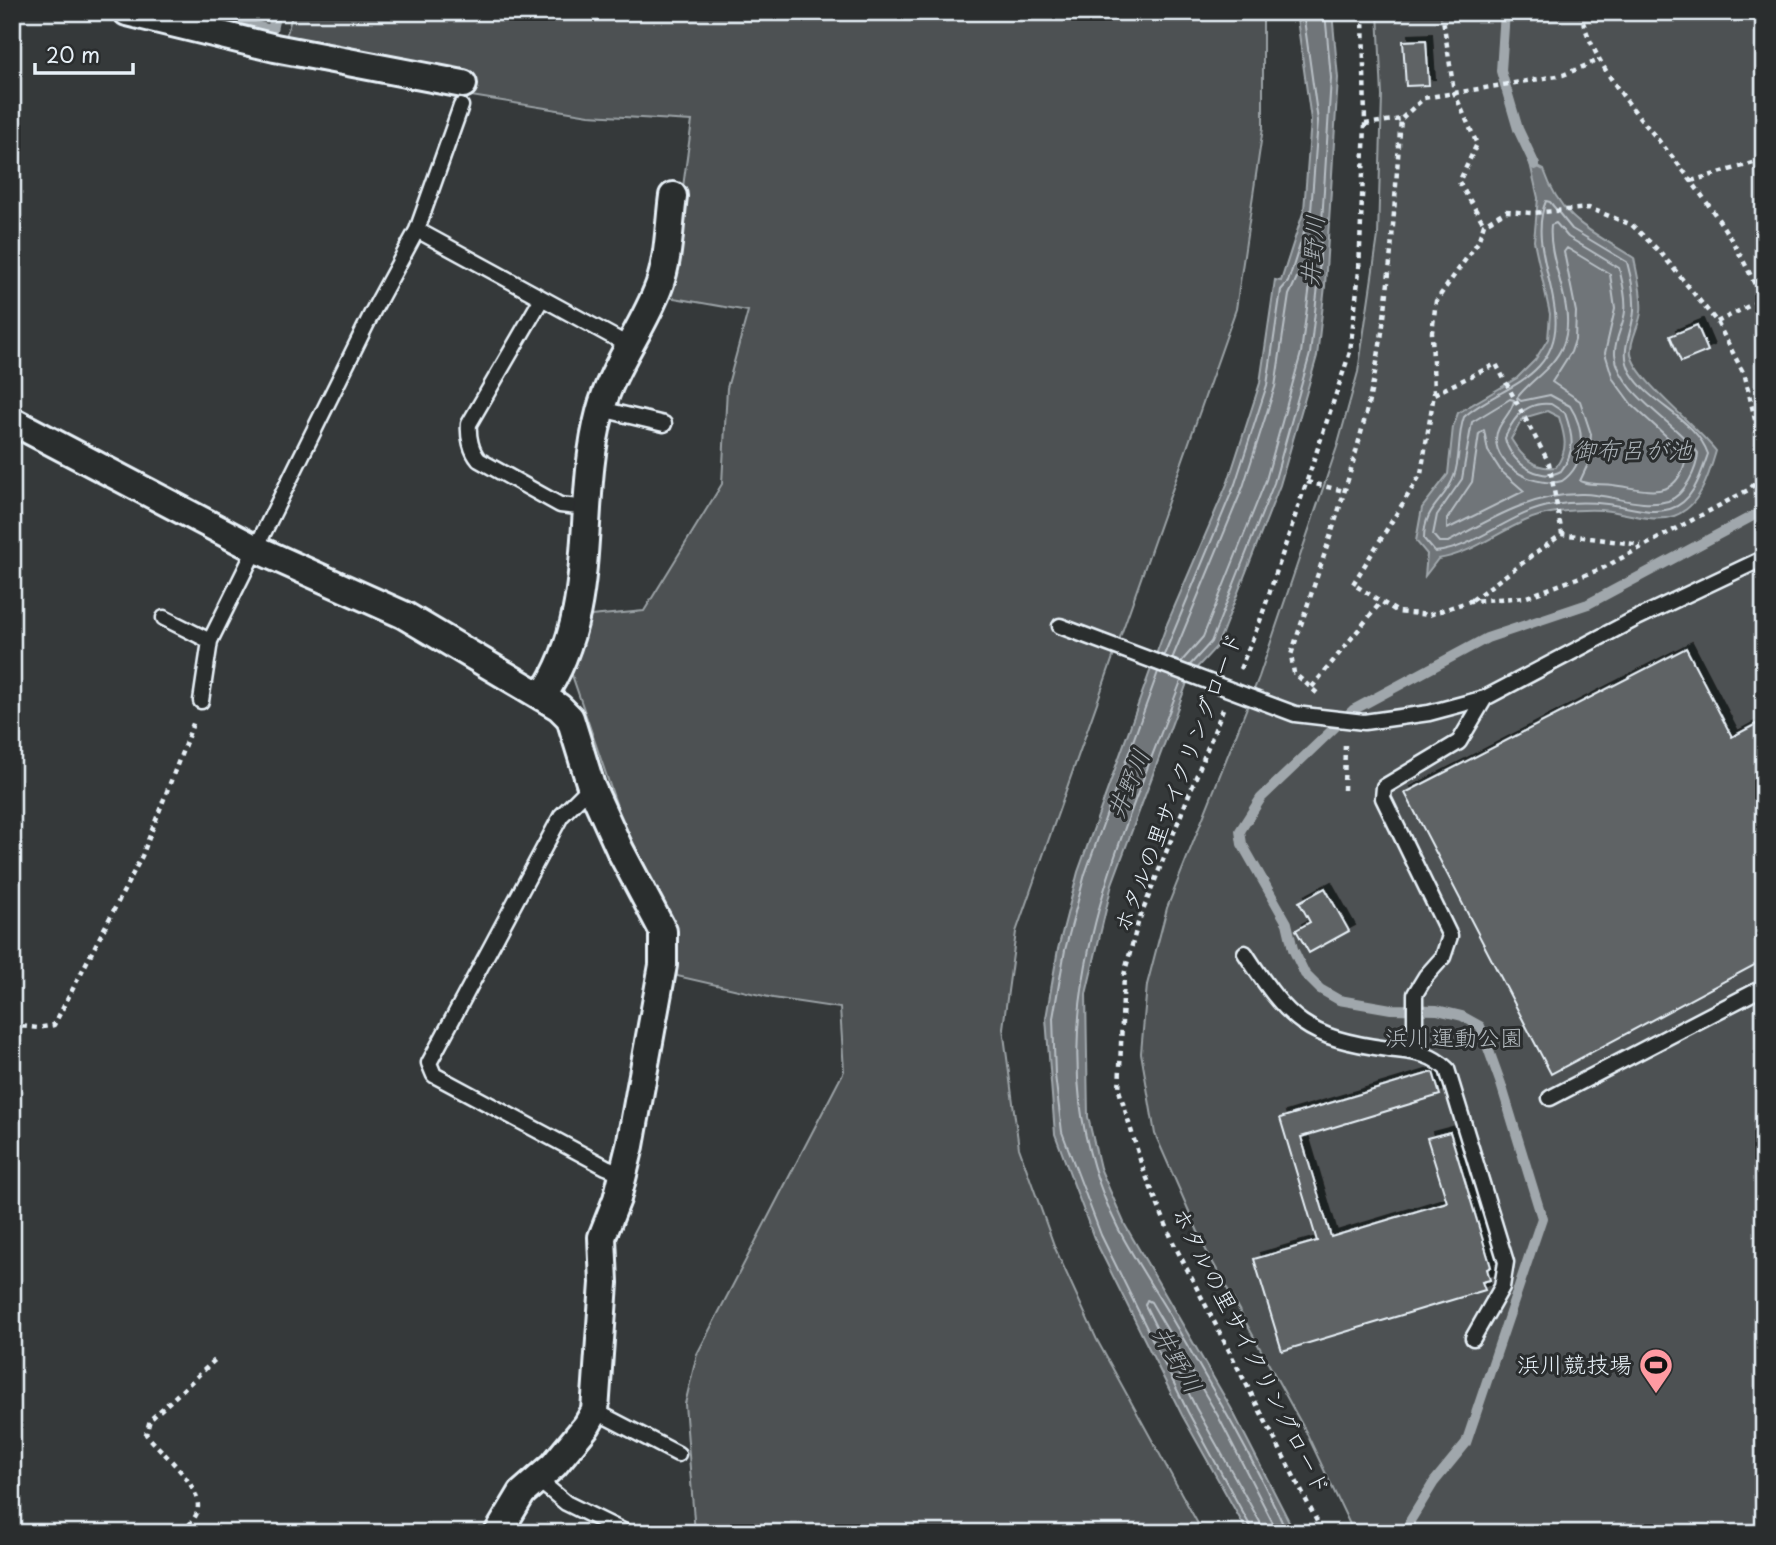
<svg xmlns="http://www.w3.org/2000/svg" width="1776" height="1545" font-family="'Playpen Sans','Klee One',sans-serif">
	<defs>
		<filter id="shadow"><feDropShadow dx="6" dy="-6" stdDeviation="0" flood-color="#0009"/></filter>
	</defs>
	<rect width="100%" height="100%" fill="#35393a"/>
	<filter id="ink" filterUnits="userSpaceOnUse"><feTurbulence type="fractalNoise" baseFrequency=".0143" numOctaves="2"/><feDisplacementMap in="SourceGraphic" scale="14" xChannelSelector="R" yChannelSelector="G"/><feConvolveMatrix kernelMatrix="1 2 1 2 8 2 1 2 1" color-interpolation-filters="sRGB"/></filter>
	<g filter="url(#ink)">
		<!-- green -->
		<path fill="#4d5152" stroke="#9aa1a5" stroke-width="2" d="M293 12H1263V128L1236 309 1016 932 1003 1028 1019 1148 1055 1248 1097 1340 1203 1533H695L685 1404 697 1354 844 1071 840 1008 773 998 677 976V931L621 818 571 672 591 616 644 611 722 484 727 388 748 311 668 297 692 121 589 115 278 65Z
			M1378 12H1764V1533H1354L1306 1432 1206 1250 1155 1134 1141 1053 1147 985 1167 908 1259 677 1338 444 1358 372 1378 236 1382 96Z"/>
		<!-- water -->
		<path fill="#707579" stroke="#a0a7ac" stroke-width="2" fill-rule="evenodd" d="M1296 12H1332L1338 78 1325 286 1317 356 1280 485 1217 646 1190 675 1112 884 1086 994 1088 1117 1100 1168 1125 1225 1231 1408 1295 1533H1248L1182 1415 1094 1238 1055 1134 1046 1018 1058 949 1078 872 1167 624 1228 482 1260 383 1275 280 1281 281 1304 210 1311 120Z
			M1530 163 1544 170C1562 222 1591 230 1634 258 1637 275 1643 295 1641 312 1640 325 1629 341 1631 354 1635 379 1697 426 1716 451 1709 475 1700 507 1674 516 1653 523 1631 514 1610 511 1593 508 1574 510 1557 512 1513 517 1480 553 1438 559L1425 576 1427 554 1416 541 1422 508 1448 474 1453 427 1458 413 1517 378 1535 360 1548 339 1550 314 1534 241 1538 198ZM1547 411 1559 417C1565 437 1569 449 1556 467 1534 470 1522 457 1511 439L1523 418Z"/>
		<g fill="none" stroke-linecap="round" stroke-linejoin="round">
			<!-- shore -->
			<path stroke="#b8bfc5" stroke-width="2" d="M1546 201 1550 202 1572 229 1627 262C1631 277 1635 295 1634 310 1633 334 1618 349 1631 373 1649 404 1696 419 1708 454 1701 474 1693 503 1670 509 1648 515 1628 506 1607 504 1589 502 1571 502 1554 505 1511 511 1477 548 1435 552L1424 539C1424 506 1445 502 1454 476 1461 458 1457 436 1464 417 1487 396 1518 389 1539 366 1583 317 1523 256 1546 201Z
				M1556 223 1568 237 1619 268C1622 281 1627 298 1625 311 1624 325 1614 339 1615 354 1618 393 1675 422 1698 453 1697 469 1685 495 1668 501 1642 509 1610 494 1583 494 1533 493 1491 519 1448 542H1439L1433 535 1437 515 1462 479 1472 422 1510 399 1514 400C1513 413 1496 424 1496 439 1496 469 1538 488 1562 481 1587 464 1585 429 1570 406L1550 395 1521 401 1517 398C1530 380 1553 369 1563 345 1578 307 1547 264 1551 225Z
				M1567 248 1610 274 1615 309 1605 353 1613 379 1632 405 1687 455C1677 503 1649 490 1613 485 1602 483 1590 486 1580 481L1589 462 1591 434 1580 401 1552 382 1571 352 1575 340 1576 312 1564 252Z
				M1551 404 1565 413C1573 436 1576 451 1561 471 1539 483 1509 461 1505 438 1513 417 1526 401 1551 404Z
				M1484 430 1488 451 1501 471 1524 491 1447 529V519L1472 482 1479 434Z
				M1164 655 1235 484 1267 385 1281 290 1288 282 1311 211 1318 121 1303 12
				M1172 659 1243 487 1275 387 1289 295 1305 260 1309 258 1310 285 1301 353 1266 480 1203 637 1181 662
				M1190 665 1211 642 1274 483 1310 354 1318 286 1331 78 1325 12
				M1158 672 1085 874 1065 950 1053 1018 1055 1075 1062 1132 1101 1235 1188 1412 1254 1533
				M1181 681C1113 861 1024 1038 1118 1228 1133 1257 1152 1286 1169 1314 1211 1386 1253 1457 1287 1533
				M1262 1533 1260 1522 1196 1408 1145 1305 1147 1300 1151 1302 1218 1416 1278 1533"/>
			<!-- stream -->
			<path stroke="#a0a7ac" stroke-width="10" d="M193 12 272 30 276 12
				M1505 12 1501 71 1518 129 1535 165
				M1410 1533V1521L1434 1482 1466 1443 1542 1218 1501 1084 1480 1026 1462 1016 1437 1010 1391 1009 1339 1000 1320 989 1305 974 1293 949 1287 923 1242 844 1240 831 1261 798 1353 710 1487 638 1588 604 1764 510"/>
		</g>
		<!-- building -->
		<path fill="#5f6365" stroke="#e8f1f8" stroke-width="2" filter="url(#shadow)" d="M1426 40 1429 85 1406 86 1403 41Z
			M1697 325 1708 351 1681 362 1670 336Z
			M1686 648 1732 737 1764 720V960L1551 1074 1405 793Z
			M1325 888 1349 931 1309 953 1296 930 1310 922 1299 902Z
			M1433 1072 1440 1095 1301 1137 1331 1237 1447 1202 1427 1138 1450 1132 1491 1267 1487 1269 1490 1280 1482 1282 1485 1290 1282 1351 1254 1259 1317 1241 1280 1118Z"/>
		<g fill="none" stroke-linecap="round" stroke-linejoin="round">
			<!-- lane casing -->
			<g stroke="#e8f1f8" stroke-width="19">
				<path id="lane" d="M417 230 628 345
					M541 300 469 424C468 436 471 451 479 460L560 505 587 508
					M601 409 664 424
					M164 618 210 641
					M1060 626 1295 714 1364 722 1429 713 1485 698
					M201 701 210 641 373 311 417 230 461 106
					M591 786 561 816 429 1063 434 1075 606 1167 623 1174
					M1245 953C1289 1021 1306 1038 1388 1049 1412 1052 1430 1052 1447 1069L1506 1262 1502 1287 1473 1338
					M1415 1052V994L1426 976 1443 957 1450 936 1383 798 1384 787 1459 742 1485 698 1633 620 1764 558
					M1550 1098 1764 987
					M595 1411 678 1454
					M537 1479 566 1503 627 1533"/>
			</g>
			<!-- street casing -->
			<g stroke="#e8f1f8" stroke-width="32">
				<path id="street" d="M127 12 275 48 463 84
					M12 421 254 548 404 615 559 707 570 718 591 786 620 850 663 931V965L630 1146 617 1199 602 1237 604 1283 595 1411 587 1425 554 1465 522 1493 498 1533
					M542 697C601 610 575 507 600 412 612 367 643 329 659 286 669 259 669 225 673 196"/>
			</g>
			<!-- path -->
			<path stroke="#e8f1f8" stroke-width="4.5" stroke-dasharray="5 5" stroke-linecap="butt" d="M1442 12 1454 92 1477 144 1459 182 1484 224
				M1580 12C1599 81 1651 127 1692 182 1720 220 1749 263 1764 308
				M1365 124 1401 119
				M1759 161 1764 170
				M1691 181 1764 160
				M1717 322 1761 300
				M1434 394 1496 364 1549 463 1562 534
				M1764 459 1745 376 1717 322 1661 253 1632 225 1589 208 1532 213 1506 211 1484 224 1478 242 1436 301 1432 332 1434 394 1421 474 1353 584 1398 612 1429 615 1470 601 1527 597 1601 569 1750 489 1764 473
				M1307 482 1344 491
				M1472 600 1562 534 1641 545
				M1240 669 1260 621 1350 352 1359 271 1365 124 1363 12
				M1312 687 1381 602
				M1317 693 1294 673 1291 655C1325 550 1366 442 1382 332 1392 262 1395 190 1401 119L1424 98 1563 75 1599 60
				M1223 709 1138 923 1124 975 1119 1090 1142 1166 1173 1242 1323 1533
				M1344 790 1345 743
				M12 1025 38 1028 54 1025 142 856 194 721
				M182 1533C187 1527 193 1521 196 1515 208 1489 161 1453 146 1434L150 1420 216 1359"/>
			<!-- lane -->
			<use href="#lane" stroke="#2a2d2e" stroke-width="14"/>
			<!-- street -->
			<use href="#street" stroke="#2a2d2e" stroke-width="26"/>
		</g>
	</g>
	<!-- icons -->
	<defs>
		<g id="stadium-pin" transform="scale(1.75)"><path d="M0 17L-7.5 6A9.5 9.5 0 1 1 7.5 6Z" fill="#ff9aa2" stroke="#2a2d2e"/><path d="M0-5a6.5 5 0 1 0 0 10a6.5 5 0 1 0 0-10ZM-3.5-1.8h7v3.6h-7Z" fill="#111"/></g>
	</defs>
	<g fill-rule="evenodd">
		<use href="#stadium-pin" x="1656" y="1365"/>
	</g>
	<g text-anchor="middle" stroke-width="6" stroke-linejoin="round" paint-order="stroke">
		<!-- street labels -->
		<g font-size="23" fill="#e8f1f8" stroke="#2a2d2e">
			<text transform="translate(1178 782) rotate(-69)" y="8">ホタルの里サイクリングロード</text>
			<text transform="translate(1251 1351) rotate(63)" y="8">ホタルの里サイクリングロード</text>
		</g>
		<!-- park labels -->
		<g font-size="23" fill="#b2b9be" stroke="#2a2d2e">
			<text x="1454" y="1046">浜川運動公園</text>
		</g>
		<!-- poi labels -->
		<g font-size="23" fill="#e8f1f8" stroke="#2a2d2e" text-anchor="end">
			<text x="1632" y="1373">浜川競技場</text>
		</g>
		<!-- water labels -->
		<g font-size="24" font-style="italic" fill="#acb3b8" stroke="#2a2d2e">
			<text transform="translate(1313 251) rotate(-85)" y="8">井野川</text>
			<text x="1632" y="459">御布呂が池</text>
			<text transform="translate(1129 784) rotate(-67)" y="8">井野川</text>
			<text transform="translate(1177 1360) rotate(60)" y="8">井野川</text>
		</g>
	</g>
	<!-- margin -->
	<rect width="1776" height="1545" fill="none" stroke="#2a2d2e" stroke-width="42"/>
	<rect x="21" y="21" width="1734" height="1503" fill="none" stroke="#e8f1f8" stroke-width="2.5" filter="url(#ink)"/>
	<!-- scale -->
	<path d="M35 63v10h98v-10" fill="none" stroke="#e8f1f8" stroke-width="3.5"/>
	<text x="46" y="63" font-size="21" fill="#e8f1f8" stroke="#2a2d2e" stroke-width="5" paint-order="stroke">20 m</text>
</svg>
